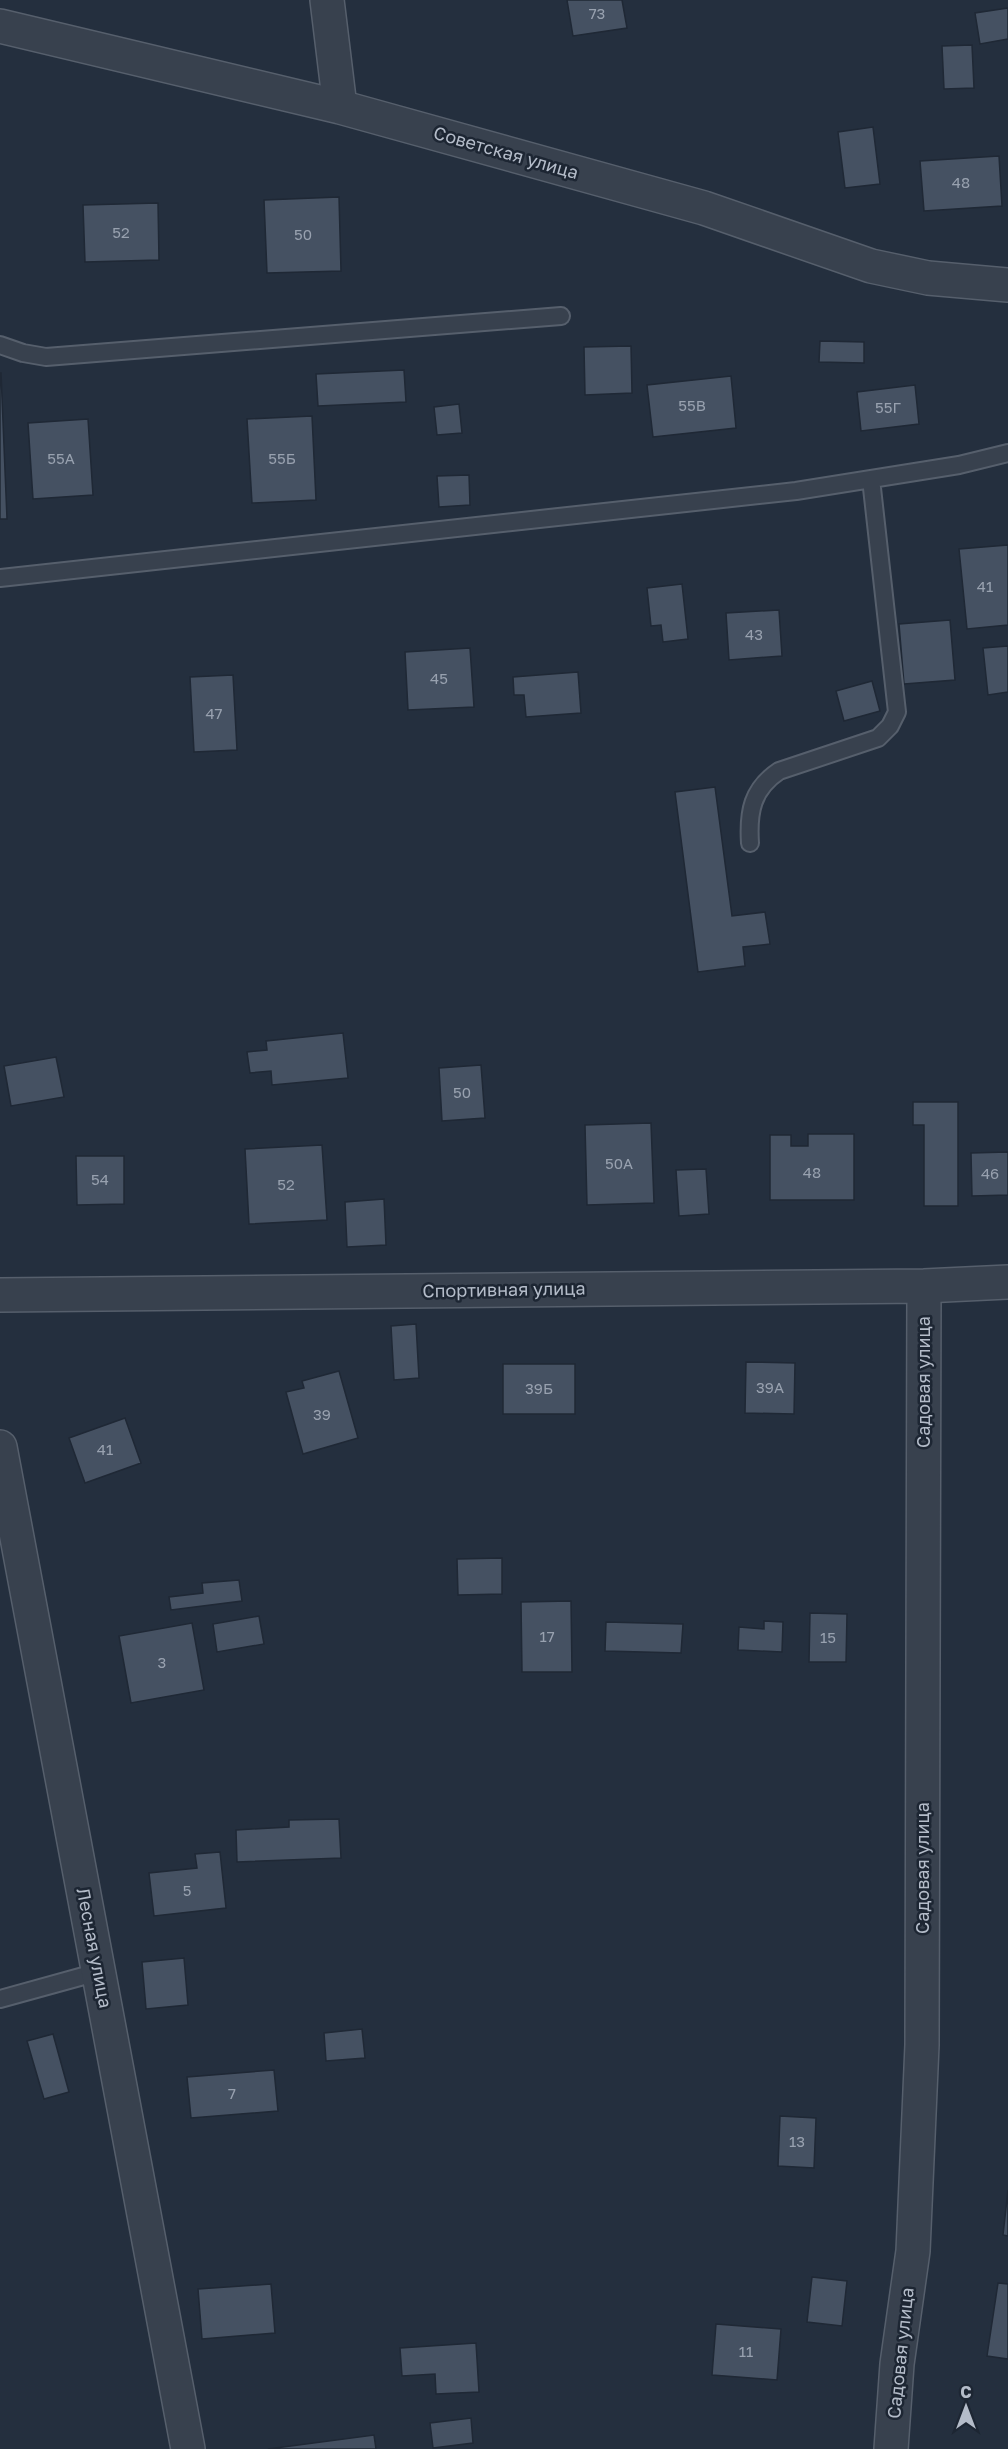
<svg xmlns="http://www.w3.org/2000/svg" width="1008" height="2449" font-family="'Golos Text',sans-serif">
	<rect width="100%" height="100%" fill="#242f3e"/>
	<!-- building -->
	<path fill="#455162" stroke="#1f2835" stroke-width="1.5" d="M567 0H622L627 28 573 36Z
		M1008 8V39L980 44 975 13Z
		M972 45 974 88 944 89 942 46Z
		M873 127 880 184 845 188 838 132Z
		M999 156 1002 206 924 211 920 161Z
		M339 197 341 271 267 273 264 200Z
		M158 203 159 260 85 262 83 205Z
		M820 341 864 342V363L819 362Z
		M631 346 632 393 585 395 584 347Z
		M404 370 406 402 318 406 316 374Z
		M1 373 7 519H0V373Z
		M731 376 736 428 653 437 647 385Z
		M915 385 919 424 861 431 857 392Z
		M459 404 462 433 437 435 434 407Z
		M312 416 316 500 252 503 247 419Z
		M88 419 93 495 33 499 28 423Z
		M469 475 470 505 439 507 437 476Z
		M1008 545V625L967 629 959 549Z
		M682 584 688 639 663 642 661 625 651 626 647 588Z
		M779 610 782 656 729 660 726 613Z
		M950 620 955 680 904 684 899 624Z
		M1008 646V692L988 695 983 648Z
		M470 648 474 707 408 710 405 652Z
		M578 672 581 713 526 717 524 695H514L513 677Z
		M233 675 237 750 194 752 190 677Z
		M872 681 880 711 844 721 836 691Z
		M715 787 732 916 765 912 770 944 743 947 745 966 698 972 675 792Z
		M343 1033 348 1078 272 1085 271 1071 250 1073 247 1052 267 1050 266 1041Z
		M56 1057 64 1097 11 1106 4 1066Z
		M481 1065 485 1118 442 1121 439 1068Z
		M913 1102H958V1206H924V1125H913Z
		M651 1123 654 1203 587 1205 585 1125Z
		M808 1134H854V1200H770V1135H791V1146H808Z
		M322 1145 327 1220 249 1224 245 1149Z
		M1008 1152V1195L972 1196 971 1153Z
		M76 1156H124V1204L77 1205Z
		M706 1169 709 1214 679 1216 676 1170Z
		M384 1199 386 1245 347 1247 345 1202Z
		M416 1324 419 1378 394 1380 391 1326Z
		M746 1362 795 1363 794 1414 745 1413Z
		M503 1364H575V1414H503Z
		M339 1371 358 1438 303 1454 286 1392 304 1388 302 1381Z
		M125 1418 141 1463 85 1483 69 1438Z
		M502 1558V1594L458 1595 457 1559Z
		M239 1580 242 1601 171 1610 169 1597 203 1593 202 1583Z
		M571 1601 572 1672H522L521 1602Z
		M810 1613 847 1614 846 1662H809Z
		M259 1616 264 1644 217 1652 213 1624Z
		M764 1621 783 1622 782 1652 738 1650 739 1627 764 1629Z
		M606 1622 683 1624 681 1653 605 1651Z
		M192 1623 204 1690 131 1703 119 1636Z
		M339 1819 341 1858 237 1862 236 1830 289 1827V1820Z
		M220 1852 226 1908 154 1916 149 1873 197 1868 195 1854Z
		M184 1958 188 2005 146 2009 142 1962Z
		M362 2029 365 2058 326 2061 324 2033Z
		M53 2034 69 2092 44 2099 27 2041Z
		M274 2070 278 2111 191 2118 187 2077Z
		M780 2116 816 2118 814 2168 778 2166Z
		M1008 2190V2236L1003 2235Z
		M812 2277 847 2281 842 2326 807 2322Z
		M998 2283 1008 2284V2359L987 2356Z
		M271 2284 275 2333 202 2339 198 2289Z
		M716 2324 781 2329 777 2380 712 2375Z
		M476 2343 479 2392 436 2394 435 2374 402 2376 400 2348Z
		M471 2418 473 2443 433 2448 430 2423Z
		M374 2435 376 2449H268Z"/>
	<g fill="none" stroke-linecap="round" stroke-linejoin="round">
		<!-- service casing -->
		<g stroke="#565f6c" stroke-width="20">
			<path id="service" d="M0 345 23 353 46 357 561 316
				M0 578 796 491 959 465 1008 453
				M750 843C748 812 752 789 779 771L878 738 890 726 897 712 871 479
				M0 1999 98 1972"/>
		</g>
		<!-- minor casing -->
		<g stroke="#565f6c" stroke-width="36">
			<path id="minor" d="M327 0 340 107
				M0 26 340 107 704 208 871 266 928 278 1008 285
				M0 1295 924 1286 1008 1282
				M0 1447 188 2449
				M891 2449 897 2364 913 2251 922 2045 924 1286"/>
		</g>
		<!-- service -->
		<use href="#service" stroke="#38414e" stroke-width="16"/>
		<!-- minor -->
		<use href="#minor" stroke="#38414e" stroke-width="33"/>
	</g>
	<g text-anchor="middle" stroke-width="5" stroke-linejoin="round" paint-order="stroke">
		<!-- number labels -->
		<g font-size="15" fill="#98a1af">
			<text x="597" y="19">73</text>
			<text x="961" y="188">48</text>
			<text x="121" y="238">52</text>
			<text x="303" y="240">50</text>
			<text x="692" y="411">55В</text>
			<text x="888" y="413">55Г</text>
			<text x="61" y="464">55А</text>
			<text x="282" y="464">55Б</text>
			<text x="985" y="592">41</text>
			<text x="754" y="640">43</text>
			<text x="439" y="684">45</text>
			<text x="214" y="719">47</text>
			<text x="462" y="1098">50</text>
			<text x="619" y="1169">50А</text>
			<text x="812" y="1178">48</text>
			<text x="990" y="1179">46</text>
			<text x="100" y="1185">54</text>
			<text x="286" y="1190">52</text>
			<text x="770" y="1393">39А</text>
			<text x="539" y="1394">39Б</text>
			<text x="322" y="1420">39</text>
			<text x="105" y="1455">41</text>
			<text x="547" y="1642">17</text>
			<text x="828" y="1643">15</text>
			<text x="162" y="1668">3</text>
			<text x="187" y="1896">5</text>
			<text x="232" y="2099">7</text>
			<text x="797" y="2147">13</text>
			<text x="746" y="2357">11</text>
		</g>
		<!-- street labels -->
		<g font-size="18" fill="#b4bcc9" stroke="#1d2633">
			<text transform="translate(506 153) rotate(16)" y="6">Советская улица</text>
			<text transform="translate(504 1290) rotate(-1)" y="6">Спортивная улица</text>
			<text transform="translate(924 1382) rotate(-90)" y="6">Садовая улица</text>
			<text transform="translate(923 1868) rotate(-90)" y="6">Садовая улица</text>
			<text transform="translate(94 1948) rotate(79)" y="6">Лесная улица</text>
			<text transform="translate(901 2353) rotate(-84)" y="6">Садовая улица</text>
		</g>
	</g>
	<!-- north arrow -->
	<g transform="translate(966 2407)" stroke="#1d2633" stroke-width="4.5" paint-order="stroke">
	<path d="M0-4.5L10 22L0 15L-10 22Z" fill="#b4bcc9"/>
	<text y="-9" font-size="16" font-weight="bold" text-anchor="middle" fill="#b4bcc9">С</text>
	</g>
</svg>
